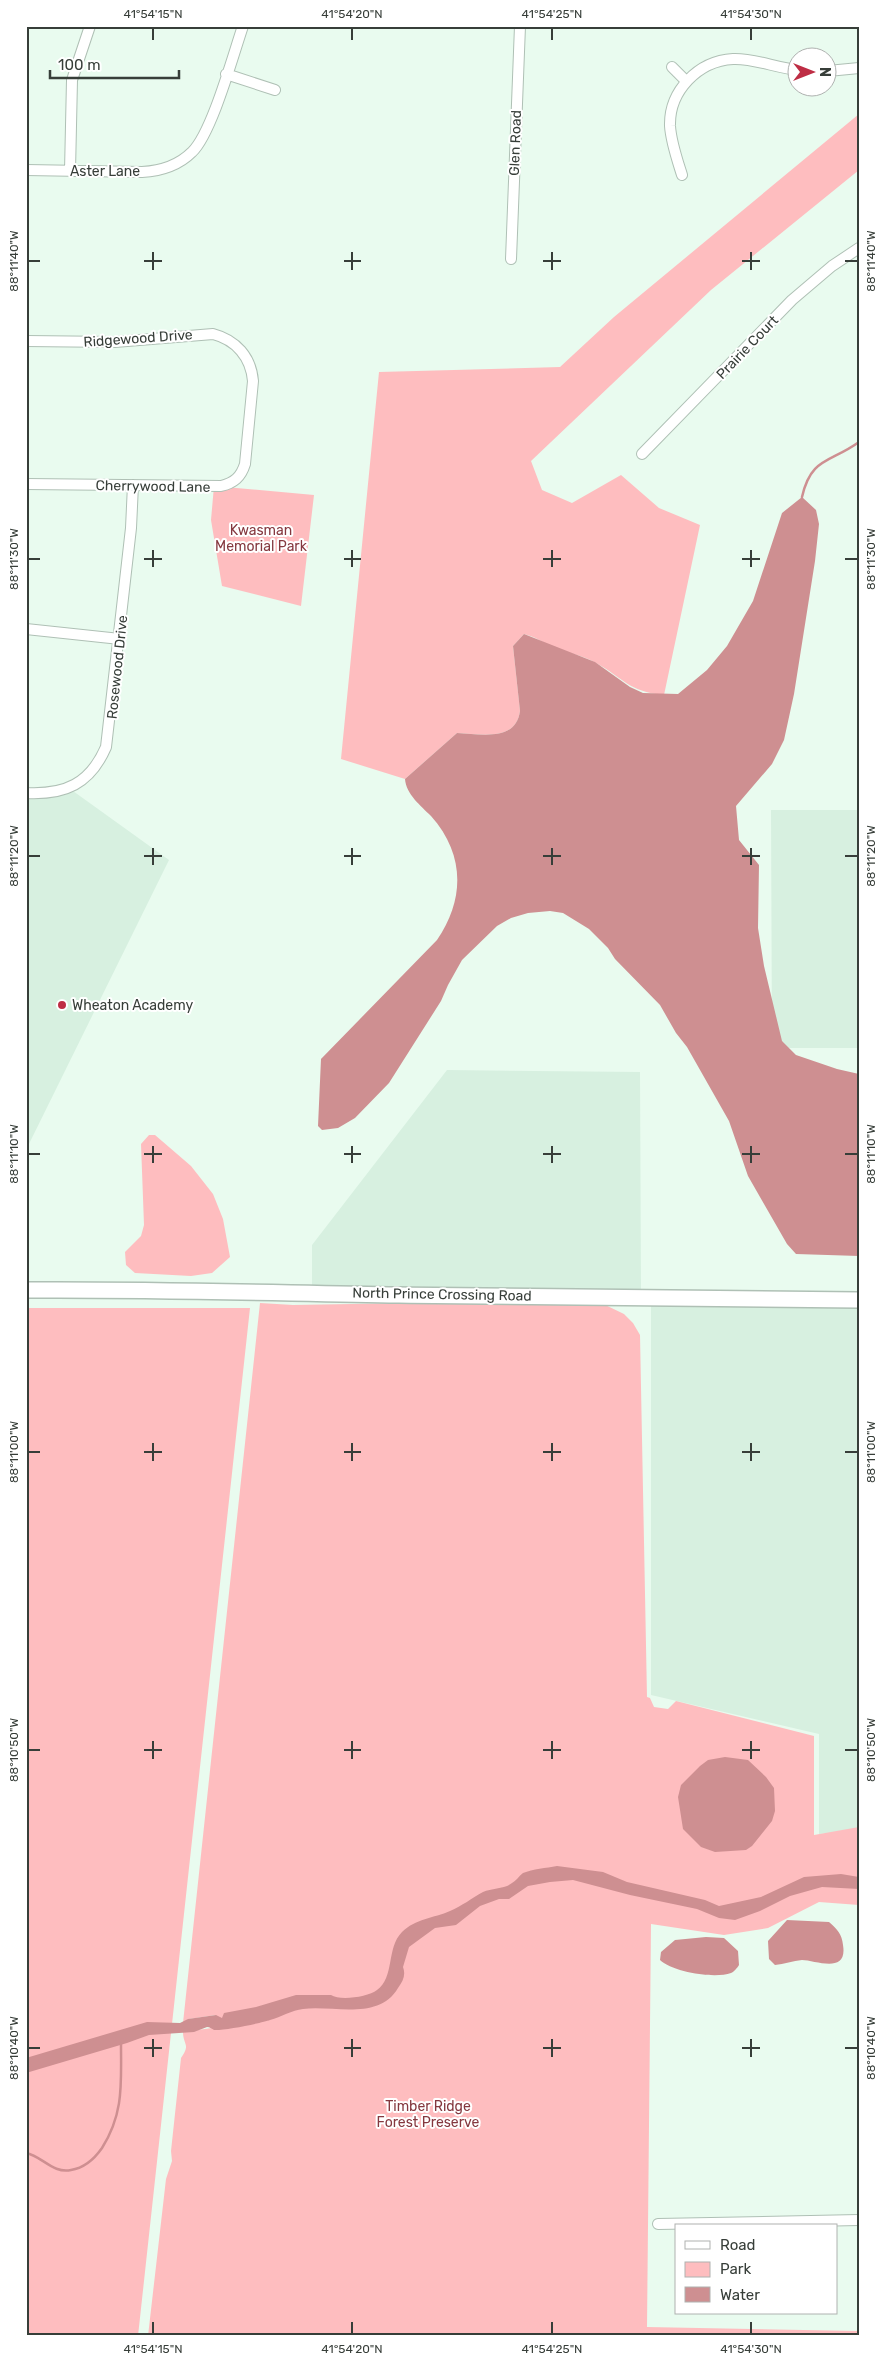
<svg xmlns="http://www.w3.org/2000/svg" width="885" height="2362" font-family="Rubik,sans-serif">
	<rect width="100%" height="100%" fill="#e9fbef"/>
	<!-- built -->
	<path fill="#d7f0e0" d="M73 791 169 860 26 1150V796Z
		M771 810H859V1048H772Z
		M447 1070 640 1072 641 1292 312 1290V1245Z
		M651 1299 859 1303V1830L819 1834V1734L651 1695Z"/>
	<!-- green -->
	<path fill="#febdbf" d="M859 114V170L711 290 531 461 542 490 572 503 621 475 659 508 700 525 664 695C627 691 625 679 596 663 583 655 566 653 552 647 543 642 535 637 524 634L513 646 520 711C516 742 481 734 457 733L405 779 341 759 379 372 560 367 614 317Z
		M214 486 314 495 301 606 222 586 211 520Z
		M149 1135H155L191 1166 213 1194 223 1219 230 1257 212 1273 191 1276 135 1273 126 1265 125 1252 141 1236 144 1225 141 1144Z
		M468 1302H599L624 1314 633 1323 640 1335 647 1697 650 1698 654 1707 668 1709 676 1701 814 1736V1835L859 1827V1905L819 1902 768 1928 724 1935 651 1924 647 2327 859 2331V2336H148L166 2179 172 2161 171 2151 181 2058C191 2044 183 2045 183 2032L212 2028 216 2015 189 2019 183 2023 260 1303 293 1305Z
		M26 1308H250L138 2336H26Z"/>
	<!-- water -->
	<path fill="#ce8f91" d="M802 497 816 510 819 524 815 561 794 694 784 740 772 764 736 806 739 840 759 865 758 928 764 966 782 1041 796 1055 837 1069 859 1074V1256L796 1254 787 1244 748 1176 729 1121 687 1047 676 1033 660 1005 615 959 608 948 589 929 563 913 550 911 528 913 511 918 497 926 462 960 448 985 441 1001 389 1083 355 1118 338 1128 322 1130 318 1126 321 1059 437 940C465 899 465 854 431 816 421 806 406 794 405 779L457 733C481 734 516 742 520 711L513 646 524 634 595 662 630 687 643 693 678 694 707 670 727 646 753 601 782 513Z
		M725 1757 748 1760 766 1777 774 1788 775 1811 772 1821 752 1846 746 1850 715 1852 701 1847 683 1829 678 1797 681 1785 700 1766 708 1760Z
		M557 1866 603 1872 627 1882 705 1900 719 1906 761 1897 804 1877 841 1874 859 1877V1889L822 1887 790 1896 760 1911 735 1920 719 1918 697 1909 630 1895 573 1880 550 1882 528 1886 509 1899H499L480 1906 456 1925 435 1928 409 1947 403 1967C406 1975 403 1981 398 1988 379 2021 333 2005 303 2009 292 2010 281 2017 270 2020 262 2023 222 2031 214 2030 212 2029 210 2027 207 2027L194 2032 149 2035 127 2043 26 2073V2058L147 2022 180 2023 188 2019 216 2015 222 2018 224 2013 256 2007 296 1995H331C340 2001 368 1997 377 1990 395 1977 386 1948 402 1932 415 1919 434 1918 450 1911 462 1906 472 1898 483 1892 492 1888 505 1889 512 1883 516 1881 519 1876 523 1873 533 1869 546 1868 557 1866Z
		M787 1920 829 1922C837 1929 842 1934 843 1945 848 1975 815 1960 802 1960 793 1961 784 1964 775 1965L769 1959 768 1941Z
		M706 1937 724 1938 738 1951 739 1965C737 1968 734 1972 731 1973 714 1979 673 1972 660 1960L661 1952 675 1940Z"/>
	<g fill="none" stroke-linecap="round" stroke-linejoin="round">
		<!-- stream -->
		<path stroke="#ce8f91" stroke-width="2.5" d="M802 497C811 457 830 463 859 442
			M26 2153C42 2156 53 2174 71 2170 84 2168 95 2158 102 2148 124 2113 121 2084 121 2044"/>
		<!-- street casing -->
		<g stroke="#afc0b5" stroke-width="12">
			<path id="street" d="M672 67 686 81
				M828 71 859 68
				M226 74 275 90
				M26 170 142 172C160 171 179 165 192 152 212 133 233 55 243 26
				M70 171 72 80 90 26
				M682 175C677 159 671 142 670 126 669 91 698 61 733 59 754 58 776 68 798 70
				M511 259 520 26
				M26 341 115 342 213 334C236 340 251 357 253 381L245 464C241 477 234 483 221 486L26 484
				M642 454 792 300 832 266 859 248
				M26 629 120 639
				M26 793C65 795 90 784 106 747L131 528 133 485
				M658 2224 859 2220"/>
		</g>
		<!-- secondary casing -->
		<g stroke="#afc0b5" stroke-width="18">
			<path id="secondary" d="M26 1290C150 1289 274 1293 399 1295 552 1297 705 1297 859 1300"/>
		</g>
		<!-- street -->
		<use href="#street" stroke="#fff" stroke-width="10"/>
		<!-- secondary -->
		<use href="#secondary" stroke="#fff" stroke-width="15"/>
	</g>
	<!-- ticks -->
	<path fill="none" stroke="#373e39" stroke-width="2" d="M153 28V40M352 28V40M552 28V40M751 28V40M153 252V270M352 252V270M552 252V270M751 252V270M28 261H40M144 261H162M344 261H361M543 261H561M742 261H760M845 261H858M153 550V567M352 550V567M552 550V567M751 550V567M28 559H40M144 559H162M344 559H361M543 559H561M742 559H760M845 559H858M153 848V865M352 848V865M552 848V865M751 848V865M28 856H40M144 856H162M344 856H361M543 856H561M742 856H760M845 856H858M153 1146V1163M352 1146V1163M552 1146V1163M751 1146V1163M28 1154H40M144 1154H162M344 1154H361M543 1154H561M742 1154H760M845 1154H858M153 1443V1461M352 1443V1461M552 1443V1461M751 1443V1461M28 1452H40M144 1452H162M344 1452H361M543 1452H561M742 1452H760M845 1452H858M153 1741V1759M352 1741V1759M552 1741V1759M751 1741V1759M28 1750H40M144 1750H162M344 1750H361M543 1750H561M742 1750H760M845 1750H858M153 2039V2057M352 2039V2057M552 2039V2057M751 2039V2057M28 2048H40M144 2048H162M344 2048H361M543 2048H561M742 2048H760M845 2048H858M153 2322V2334M352 2322V2334M552 2322V2334M751 2322V2334"/>
	<!-- markers -->
	<circle fill="#be2d44" stroke="#fff" stroke-width="2" cx="62" cy="1005" r="5"/>
	<g text-anchor="middle" stroke-width="4" stroke-linejoin="round" paint-order="stroke">
		<!-- street labels -->
		<g font-size="14" fill="#373e39" stroke="#fff">
			<text transform="translate(515 143) rotate(-88)" y="5">Glen Road</text>
			<text x="105" y="176">Aster Lane</text>
			<text transform="translate(138 338) rotate(-4)" y="5">Ridgewood Drive</text>
			<text transform="translate(747 347) rotate(-46)" y="5">Prairie Court</text>
			<text transform="translate(153 486) rotate(1)" y="5">Cherrywood Lane</text>
			<text transform="translate(117 667) rotate(-84)" y="5">Rosewood Drive</text>
			<text transform="translate(442 1294) rotate(1)" y="5">North Prince Crossing Road</text>
		</g>
		<!-- park labels -->
		<g font-size="14" fill="#85383f" stroke="#fff">
			<text x="261" y="535">Kwasman<tspan x="261" dy="16">Memorial Park</tspan></text>
			<text x="428" y="2111">Timber Ridge<tspan x="428" dy="16">Forest Preserve</tspan></text>
		</g>
		<!-- poi labels -->
		<g font-size="14" fill="#373e39" stroke="#fff" text-anchor="start">
			<text x="72" y="1010">Wheaton Academy</text>
		</g>
	</g>
	<!-- border -->
	<rect width="885" height="2362" fill="none" stroke="#ffffff" stroke-width="55"/>
	<!-- legend -->
	<rect x="675" y="2224" width="162" height="90" fill="#ffffff" stroke="#afb2b0"/>
	<rect x="685" y="2241" width="25" height="8" fill="#ffffff" stroke="#afb2b0"/>
	<text x="720" y="2250" font-size="15" fill="#373e39">Road</text>
	<rect x="685" y="2262" width="25" height="15" fill="#febdbf" stroke="#afb2b0"/>
	<text x="720" y="2274" font-size="15" fill="#373e39">Park</text>
	<rect x="685" y="2287" width="25" height="15" fill="#ce8f91" stroke="#afb2b0"/>
	<text x="720" y="2300" font-size="15" fill="#373e39">Water</text>
	<!-- north arrow -->
	<g transform="translate(812 72) rotate(90)"><circle r="24" fill="#ffffff" stroke="#afb2b0"/>
	<path d="M0-4L9 19L0 12L-9 19Z" fill="#be2d44"/>
	<text y="-8" font-size="14" font-weight="bold" text-anchor="middle" fill="#373e39">N</text>
	</g>
	<!-- scale -->
	<path d="M50 70v8h129v-8" fill="none" stroke="#373e39" stroke-width="2.5"/>
	<text x="58" y="70" font-size="15" fill="#373e39" stroke="#ffffff" stroke-width="4" paint-order="stroke">100 m</text>
	<rect x="28" y="28" width="830" height="2306" fill="none" stroke="#373e39" stroke-width="2"/>
	<g font-size="12" text-anchor="middle" fill="#373e39">
		<text x="153" y="18">41°54'15"N</text>
		<text x="352" y="18">41°54'20"N</text>
		<text x="552" y="18">41°54'25"N</text>
		<text x="751" y="18">41°54'30"N</text>
		<text transform="translate(871 261) rotate(-90)" y="4">88°11'40"W</text>
		<text transform="translate(14 261) rotate(-90)" y="4">88°11'40"W</text>
		<text transform="translate(14 559) rotate(-90)" y="4">88°11'30"W</text>
		<text transform="translate(871 559) rotate(-90)" y="4">88°11'30"W</text>
		<text transform="translate(14 856) rotate(-90)" y="4">88°11'20"W</text>
		<text transform="translate(871 856) rotate(-90)" y="4">88°11'20"W</text>
		<text transform="translate(871 1154) rotate(-90)" y="4">88°11'10"W</text>
		<text transform="translate(14 1154) rotate(-90)" y="4">88°11'10"W</text>
		<text transform="translate(14 1452) rotate(-90)" y="4">88°11'00"W</text>
		<text transform="translate(871 1452) rotate(-90)" y="4">88°11'00"W</text>
		<text transform="translate(871 1750) rotate(-90)" y="4">88°10'50"W</text>
		<text transform="translate(14 1750) rotate(-90)" y="4">88°10'50"W</text>
		<text transform="translate(14 2048) rotate(-90)" y="4">88°10'40"W</text>
		<text transform="translate(871 2048) rotate(-90)" y="4">88°10'40"W</text>
		<text x="153" y="2353">41°54'15"N</text>
		<text x="352" y="2353">41°54'20"N</text>
		<text x="552" y="2353">41°54'25"N</text>
		<text x="751" y="2353">41°54'30"N</text>
	</g>
</svg>
